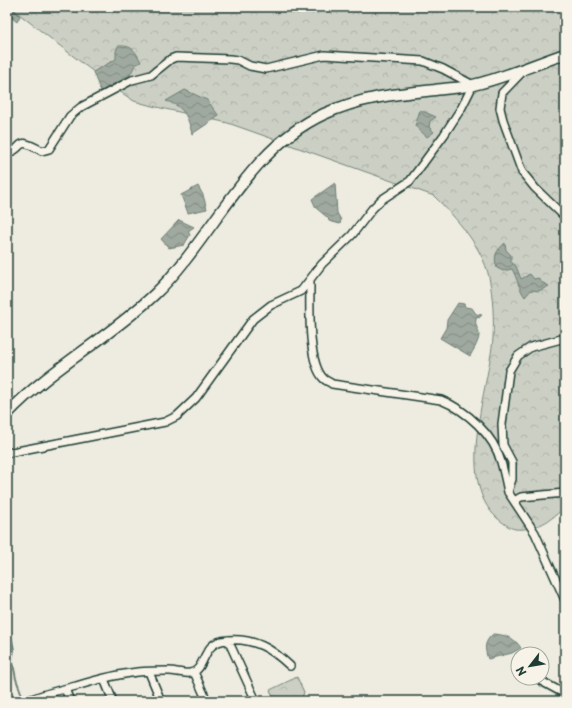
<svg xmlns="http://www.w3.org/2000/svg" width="572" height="708" font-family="'Playpen Sans',sans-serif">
	<defs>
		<pattern id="forest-crowns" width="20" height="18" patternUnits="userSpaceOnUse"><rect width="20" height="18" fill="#cccfc4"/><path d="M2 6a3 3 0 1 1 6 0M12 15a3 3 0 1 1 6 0" fill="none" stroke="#afb3a9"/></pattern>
		<pattern id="water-waves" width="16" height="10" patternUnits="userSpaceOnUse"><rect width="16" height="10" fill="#9fa99f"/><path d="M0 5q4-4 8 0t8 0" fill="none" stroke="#818b82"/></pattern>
	</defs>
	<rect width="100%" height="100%" fill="#eeece1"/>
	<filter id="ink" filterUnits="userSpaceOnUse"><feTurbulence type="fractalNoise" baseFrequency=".025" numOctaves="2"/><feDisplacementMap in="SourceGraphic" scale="8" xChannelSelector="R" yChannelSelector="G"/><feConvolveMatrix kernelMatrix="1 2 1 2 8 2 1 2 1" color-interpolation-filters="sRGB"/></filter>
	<g filter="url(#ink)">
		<!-- forest -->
		<path fill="url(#forest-crowns)" stroke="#76867c" d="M10 7H565V506C552 521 534 531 515 529 509 528 502 522 497 518 454 479 489 387 493 338 494 318 493 297 489 277 482 246 456 218 434 196L228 123 152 106 134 101 113 87Z
			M297 677 304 692 301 701H275L270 690Z"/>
		<!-- water -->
		<path fill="url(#water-waves)" stroke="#6c7e74" d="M7 7H14L15 11 20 16 17 22 7 14Z
			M118 46C132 45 135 50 141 62L135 65 128 79 105 92 100 90 93 72 116 59V51Z
			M185 90 207 100 219 116 192 134C188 117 184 106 166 101Z
			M420 110 436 117 430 121 429 127 434 132 427 137 415 126Z
			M335 183 337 213 341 220 340 224 329 221 328 218 316 208 312 199Z
			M198 186 203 195 207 209 188 213 181 195Z
			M179 220 194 227 188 231 190 235 184 245 169 248 161 239Z
			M505 243 506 250 511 255V262L516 266 521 279 530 274 534 279 538 278 541 282 549 286 539 291 531 290 525 297C518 287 518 280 512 269L503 271 497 268C493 256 496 251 505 243Z
			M458 303 464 304 465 307 472 308 476 314 482 315 479 318 477 317C473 325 479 328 479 335 479 341 473 351 470 356L440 338 446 328 447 320Z
			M493 634C506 635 514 637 521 648L512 653 488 659C484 648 484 642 493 634Z"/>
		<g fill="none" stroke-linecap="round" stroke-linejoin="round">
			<!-- stream -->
			<path stroke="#6c7e74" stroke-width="2" d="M7 616 14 650 12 659 16 679 24 701
				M43 696 45 701"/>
			<!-- street casing -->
			<g stroke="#1f3d34" stroke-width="10">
				<path id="street" d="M525 69 502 93 500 108 503 120 522 172 535 188 565 217
					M7 153C27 149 12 135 42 151L49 149 70 116 81 107 132 80 151 75 171 59 176 57 230 59 238 60 250 66 266 69 324 55 423 61 443 69 473 85 462 107 444 135 410 181 381 200 372 209 352 235 322 264 301 291 271 305 253 319 196 398 177 416 165 422 7 453
					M310 282C310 305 307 363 324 379 326 381 330 382 332 384L441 400C466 410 494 435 501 462 504 472 506 482 508 492
					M565 338 531 347 518 356 509 371 502 424 503 445 512 462V479L508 492 535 533 565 600
					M514 501 521 497 565 493
					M228 640 256 701
					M149 672 161 701
					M194 672 207 701
					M104 679 113 701
					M541 681 565 694
					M65 689 70 701
					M27 701C42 694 59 690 76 686 96 680 117 674 138 672 148 671 159 671 169 671 176 671 183 674 190 673 207 671 200 641 228 640 255 638 272 649 290 666"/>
			</g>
			<!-- secondary casing -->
			<g stroke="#1f3d34" stroke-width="13">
				<path id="secondary" d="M7 414C51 368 109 338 155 294 214 237 246 150 324 114 361 97 396 94 435 90 448 88 461 88 473 85 504 78 535 64 565 54"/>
			</g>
			<!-- street -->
			<use href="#street" stroke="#f7f3e8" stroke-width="7"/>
			<!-- secondary -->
			<use href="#secondary" stroke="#f7f3e8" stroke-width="10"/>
		</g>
	</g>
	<!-- margin -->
	<rect width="572" height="708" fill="none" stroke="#f7f3e8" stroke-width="24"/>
	<rect x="12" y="12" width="548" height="684" fill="none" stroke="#1f3d34" stroke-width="1.5" filter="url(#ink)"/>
	<!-- north arrow -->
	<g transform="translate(530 666) rotate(239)"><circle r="19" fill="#f7f3e8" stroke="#a1aaa0"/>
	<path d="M0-3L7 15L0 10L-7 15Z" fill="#1f3d34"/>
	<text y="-6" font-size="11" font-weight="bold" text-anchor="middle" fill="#1f3d34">N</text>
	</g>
</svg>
